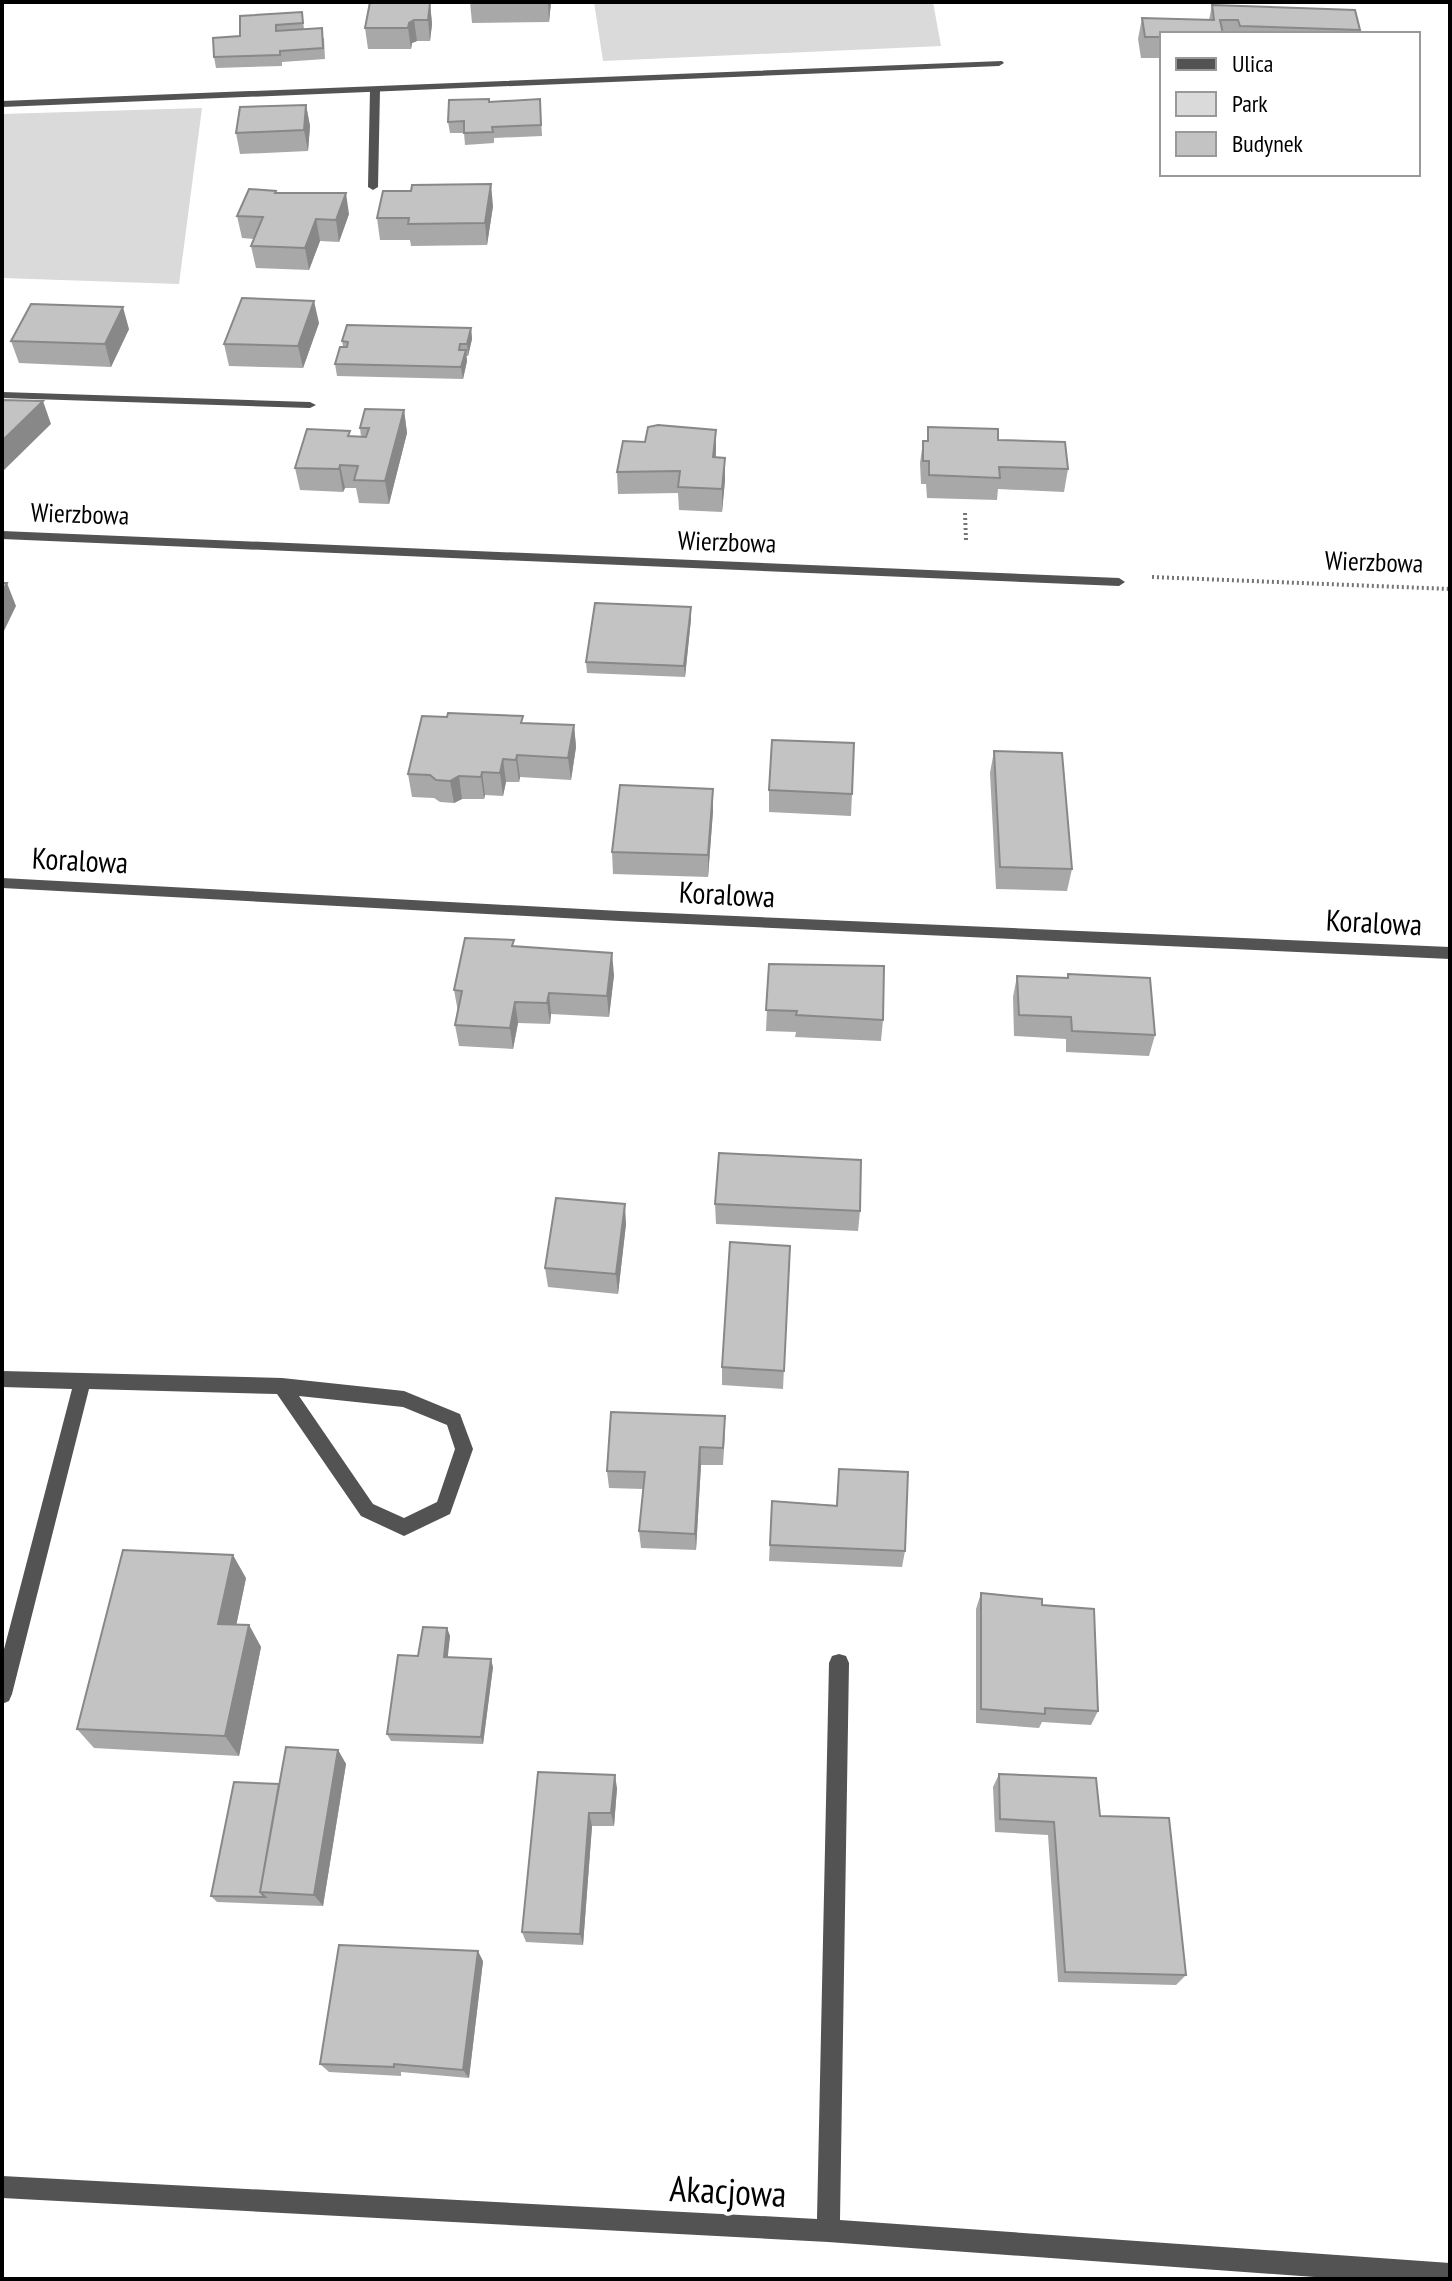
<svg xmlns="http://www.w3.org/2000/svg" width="1452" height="2281" font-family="'PT Sans Narrow',sans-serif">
	<rect width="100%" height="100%" fill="#fff"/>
	<!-- green -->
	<path fill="#dadada" d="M594 2H933L941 46 603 61Z
		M202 108 179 284 2 278V114Z"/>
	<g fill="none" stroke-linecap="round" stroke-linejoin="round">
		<!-- path -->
		<path stroke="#757575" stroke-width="4" stroke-dasharray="2 3" stroke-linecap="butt" d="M965 513 966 540
			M1152 577 1450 589"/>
		<!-- service -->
		<path fill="#535353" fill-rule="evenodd" d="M375 87 380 90 378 187 373 190 368 187 370 90Z
			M2 1371 282 1378 404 1391 460 1414 473 1449 450 1514 404 1536 361 1516 277 1394 89 1389 12 1694 9 1701 2 1704V1657L72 1389 2 1387ZM299 1396 403 1407 447 1425 455 1449 437 1502 404 1518 373 1504Z"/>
		<!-- minor -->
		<path fill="#535353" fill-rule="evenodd" d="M1002 61 1004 63 999 66 2 107V101Z
			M2 392 310 402 316 405 310 408 2 398Z
			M2 531 1119 578 1125 582 1119 586 2 539Z
			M2 878 620 911 1450 947V959L620 921 2 888Z
			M839 1654 846 1656 849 1663 840 2220 1450 2263V2279H1342L828 2242 2 2198V2176L817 2219 829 1663 832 1656Z"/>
	</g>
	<!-- wall -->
	<path fill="#a8a8a8" d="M470 2H551L549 22 472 23Z
		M404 3H430L432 24 430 41H417L412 43 411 49H368L365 28Z
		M1212 5 1360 30 1359 34H1162V58H1141L1138 39 1142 18 1209 20Z
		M302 12 304 29 324 38 325 59 282 62V66L216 68 214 57 240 36Z
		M540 99 542 136 494 138V143L465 145 464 133H450L448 122 489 102Z
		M306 105 310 126 308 151 240 154 236 133Z
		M276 193 349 214 339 242 320 241 309 270 256 268 251 246 254 239 242 238 237 216Z
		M493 206 487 245 411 246 410 240H380L377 218Z
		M319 323 303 368 229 366 224 344Z
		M471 328 472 339 468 356H466L467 361 463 379 337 376 335 364 343 347 342 341Z
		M129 329 111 367 19 363 11 341Z
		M404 410 407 433 389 504 359 503 356 488H345L343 492 300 490 295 468 351 436 361 437 360 428Z
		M928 427 998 440 1068 469 1064 492 998 489 997 500 927 498 926 484H921L920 463 923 441H927Z
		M716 452V457L725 458V480L722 512 679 510 678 493 618 494 617 472Z
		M691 607V619L685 677 587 673 586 662Z
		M523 723 574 725 576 747 571 780 520 777 519 782H506L503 796 485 795 484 799H462L454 803 440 802 434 798 412 797 408 774Z
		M994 751 1072 869 1067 891 996 889 990 773Z
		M713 789V811L708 877 613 874 612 852Z
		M769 790 852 794 851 816 769 812Z
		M515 946 614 975 609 1017 551 1014 550 1024 518 1023 513 1049 459 1046 455 1025 458 1012 454 990Z
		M769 964 883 1020 881 1041 795 1037 796 1032 766 1031Z
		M1068 974 1155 1035 1149 1056 1066 1052V1039L1014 1036 1013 997 1017 976 1067 978Z
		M715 1204 860 1211 858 1231 716 1224Z
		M626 1224 618 1294 548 1287 545 1268Z
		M790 1246 783 1389 722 1385V1367Z
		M725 1434 723 1465H701L696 1550 641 1548 639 1531 643 1489 609 1488 607 1471Z
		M839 1469 905 1551 902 1567 769 1561 772 1501 836 1505Z
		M246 1578 236 1625H249L261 1647 239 1756 94 1748 77 1729Z
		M981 1593 1042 1605 1098 1711 1091 1725 1042 1722 1039 1728 976 1723V1609Z
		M447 1628 450 1636 447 1657 493 1667 483 1744 391 1741 387 1734 418 1656Z
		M338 1750 346 1764 323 1906 217 1902 211 1896 279 1784Z
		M538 1772 617 1788 614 1826H592L583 1945 526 1942 522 1932Z
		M999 1774 1100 1816 1186 1975 1176 1985 1058 1982 1048 1835 995 1832 993 1787Z
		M483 1961 469 2078 401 2072V2076L329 2072 320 2064Z"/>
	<!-- shaded-wall -->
	<path fill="#888" d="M548 2H551L549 22Z
		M430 3 432 24 430 41 428 20Z
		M414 20 417 41 412 43 411 49 408 28 409 23Z
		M306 105 310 126 308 151 304 130Z
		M491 184 493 206 487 245 485 223Z
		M346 193 349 214 339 242 336 220Z
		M316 219 320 241 309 270 305 248Z
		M314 301 319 323 303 368 298 346Z
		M123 307 129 329 111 367 105 344Z
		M471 328 472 339 468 356 467 344Z
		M466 350 467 361 463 379 461 367Z
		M43 401 51 424 2 472V441Z
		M404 410 407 433 389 504 385 481Z
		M716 430V452L713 480V457Z
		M725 458V480L722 512V489Z
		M340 465 345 488 343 492 339 469Z
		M7 583 16 606 2 635V593Z
		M691 607V619L685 677 684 666Z
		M574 725 576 747 571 780 568 758Z
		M517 755 520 777 519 782 516 760Z
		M503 759 506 782 503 796 500 773Z
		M482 772 485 795 484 799 481 777Z
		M459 776 462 799 454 803 450 781Z
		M713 789V811L708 877V855Z
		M612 953 614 975 609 1017 607 996Z
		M549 993 551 1014 550 1024 547 1003Z
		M515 1002 518 1023 513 1049 510 1028Z
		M625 1204 626 1224 618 1294 616 1274Z
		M700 1447 701 1465 696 1550 695 1534Z
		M233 1555 246 1578 232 1646 218 1624Z
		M249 1625 261 1647 239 1756 225 1736Z
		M447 1628 450 1636 447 1665 444 1657Z
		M491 1659 493 1667 483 1744 481 1737Z
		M338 1750 346 1764 323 1906 314 1895Z
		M615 1775 617 1788 614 1826 611 1813Z
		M589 1813 592 1826 583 1945 580 1934Z
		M478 1951 483 1961 469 2078 463 2070Z"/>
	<!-- building -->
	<path fill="#c3c3c3" stroke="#888" stroke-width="2" d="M370 2 430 3 428 20H414L409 23 408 28H365Z
		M1212 5 1355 10 1360 30 1240 26 1238 20H1220L1223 34H1162V37H1145L1142 18 1214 20Z
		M302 12 303 23 276 25V31L322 28 323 48 280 51V55L214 57 213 38 240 36V16Z
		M489 99V102L540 99 541 125 492 127 493 132 464 133V121L448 122 449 100Z
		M306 105 304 130 236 133 240 107Z
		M491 184 485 223 408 224 409 218H377L383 191H411L412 185Z
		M249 189 276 191 275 193H346L336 220 316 219 305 248 251 246 263 217 237 216Z
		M242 298 314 301 298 346 224 344Z
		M31 304 123 307 105 344 11 341Z
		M347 325 471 328 467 344H460L459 350H466L461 367 335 364 340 347H347L348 342 342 341Z
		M2 400 43 401 2 441Z
		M365 409 404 410 385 481 354 480 358 466 340 465 339 469 295 468 307 429 350 431 348 436 366 437 369 428H360Z
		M658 425 716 430 713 457 725 458 722 489 678 487 680 471 617 472 623 441 645 442 648 427Z
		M928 427 998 429V440L1065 442 1068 469 999 467 1000 478 929 475V461H923V441H928Z
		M2 583H7L2 593Z
		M595 603 691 607 684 666 586 662Z
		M448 713 523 716 521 723 574 725 568 758 517 755 516 760 503 759 500 773 482 772 481 777 459 776 450 781 436 780 430 775 408 774 422 716 447 717Z
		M772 740 854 743 852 794 769 790Z
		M994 751 1062 753 1072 869 1000 867Z
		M620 785 713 789 708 855 612 852Z
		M465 938 514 940 512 946 612 953 607 996 549 993 547 1003 515 1002 510 1028 455 1025 462 991 454 990Z
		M769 964 884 966 883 1020 796 1015 797 1011 766 1010Z
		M1068 974 1150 978 1155 1035 1072 1031 1071 1017 1019 1015 1017 976 1068 978Z
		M719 1153 861 1160 860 1211 715 1204Z
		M556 1198 625 1204 616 1274 545 1268Z
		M730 1242 790 1246 784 1371 722 1367Z
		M611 1412 725 1416 723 1448 700 1447 695 1534 639 1531 645 1472 607 1471Z
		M839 1469 908 1472 905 1551 770 1545 772 1501 837 1506Z
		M123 1550 233 1555 218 1624 249 1625 225 1736 77 1729Z
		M981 1593 1042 1599V1605L1094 1609 1098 1711 1045 1708V1714L981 1709Z
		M423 1627 447 1628 444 1657 491 1659 481 1737 387 1734 398 1655 418 1656Z
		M286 1747 338 1750 314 1895 260 1892Z
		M538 1772 615 1775 611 1813H589L580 1934 522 1932Z
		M999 1774 1096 1778 1100 1816 1169 1818 1186 1975 1065 1972 1054 1822 1000 1819Z
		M234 1782 279 1784 260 1892 265 1897 211 1896Z
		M339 1945 478 1951 463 2070 394 2064V2067L320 2064Z"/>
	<g text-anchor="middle" stroke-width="8" stroke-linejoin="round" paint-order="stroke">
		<!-- far-street labels -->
		<g font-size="26" fill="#000" stroke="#fff">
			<text transform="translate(80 514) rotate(2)" y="9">Wierzbowa</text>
			<text transform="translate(727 542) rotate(2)" y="9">Wierzbowa</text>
			<text transform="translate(1374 562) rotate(2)" y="9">Wierzbowa</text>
		</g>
		<!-- street labels -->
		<g font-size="30" fill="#000" stroke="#fff">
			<text transform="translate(80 861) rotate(3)" y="10">Koralowa</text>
			<text transform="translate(727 895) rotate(3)" y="10">Koralowa</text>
			<text transform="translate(1374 923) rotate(3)" y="10">Koralowa</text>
		</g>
		<!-- near-street labels -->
		<g font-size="36" fill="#000" stroke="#fff">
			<text transform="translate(728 2191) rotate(3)" y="13">Akacjowa</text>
		</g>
	</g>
	<!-- border -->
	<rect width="1452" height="2281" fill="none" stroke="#000000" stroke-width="8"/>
	<!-- legend -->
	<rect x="1160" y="32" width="260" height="144" fill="#ffffff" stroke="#999999" stroke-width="2"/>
	<rect x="1176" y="58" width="40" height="12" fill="#535353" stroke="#999999" stroke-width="2"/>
	<text x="1232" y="72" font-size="24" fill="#000000">Ulica</text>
	<rect x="1176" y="92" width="40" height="24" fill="#dadada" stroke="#999999" stroke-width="2"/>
	<text x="1232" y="112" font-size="24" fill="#000000">Park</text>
	<rect x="1176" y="132" width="40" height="24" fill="#c3c3c3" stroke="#999999" stroke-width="2"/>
	<text x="1232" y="152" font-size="24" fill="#000000">Budynek</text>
</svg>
